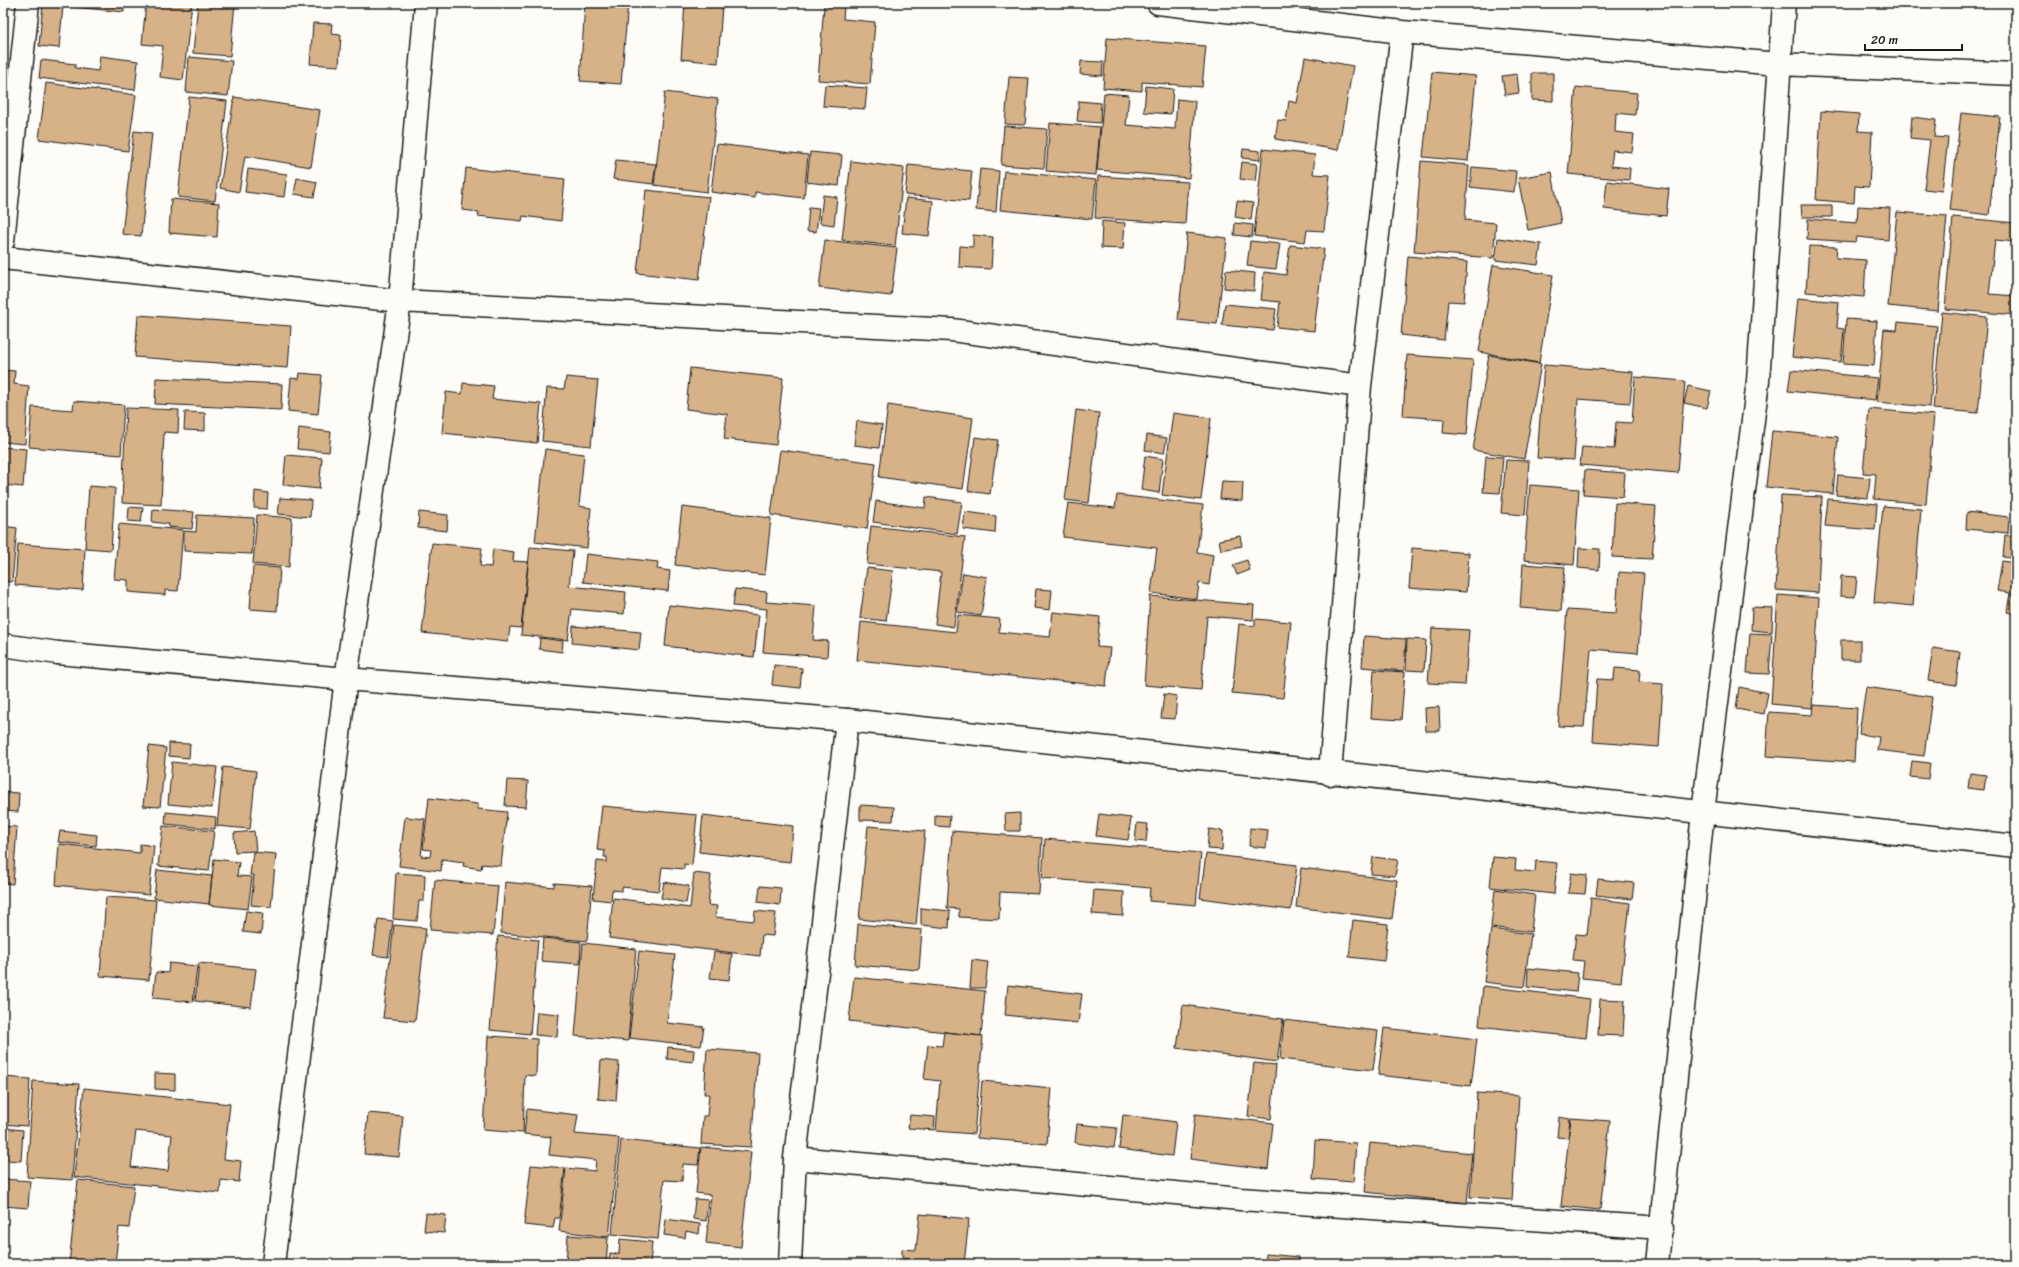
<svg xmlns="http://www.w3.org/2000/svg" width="2019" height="1267" font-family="Sriracha,sans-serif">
	<rect width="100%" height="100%" fill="#fdfcf7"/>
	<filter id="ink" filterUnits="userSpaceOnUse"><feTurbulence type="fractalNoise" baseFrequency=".025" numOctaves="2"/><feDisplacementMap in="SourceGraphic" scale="8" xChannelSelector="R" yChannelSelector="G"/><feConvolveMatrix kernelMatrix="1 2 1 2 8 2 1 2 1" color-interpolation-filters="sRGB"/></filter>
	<g filter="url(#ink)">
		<!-- building -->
		<path fill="#d7b288" stroke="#1c1c1c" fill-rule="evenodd" d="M43 3H124V12L63 6 59 48 39 46Z
			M146 3H192L183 80 160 77 163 46 142 44Z
			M198 3H235L230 56 193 53Z
			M585 3H628L621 84 580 81Z
			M685 3 722 6 718 63 681 59Z
			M824 5 844 7 843 19 875 22 870 84 818 80Z
			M313 23 332 24 331 34 341 35 339 66 310 64Z
			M1107 38 1206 46 1202 87 1142 82V91L1103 88Z
			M100 56 138 61 135 90 39 78 41 60 75 64V68L98 71Z
			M189 57 232 61 228 96 186 92Z
			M1305 57 1353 66 1338 150 1275 139 1278 120 1286 121 1289 101 1297 103Z
			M1081 61 1103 62 1102 76 1080 74Z
			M1432 72 1476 76 1468 161 1423 157Z
			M1532 73H1553V101L1532 100Z
			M1517 74 1519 93 1505 95 1502 76Z
			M1009 77 1029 78 1025 125 1005 124Z
			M46 83 136 95 128 151 39 139Z
			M825 85 867 88 865 109 823 106Z
			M1146 86 1173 89 1171 114 1144 112Z
			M1576 87 1637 93 1635 115 1616 113 1615 132 1634 134 1632 152 1613 150 1611 166 1630 168 1629 180 1568 174Z
			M665 92 718 99 707 192 654 185Z
			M1104 93 1129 95 1126 125 1175 129 1177 99 1195 101 1189 178 1097 170Z
			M189 97 227 101 215 201 178 197Z
			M234 97 320 110 311 167 245 156 239 192 220 188Z
			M1079 101 1101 103 1100 123 1077 121Z
			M1821 111 1859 114 1858 131 1872 132 1869 187 1855 186 1854 203 1816 200Z
			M1961 113 2000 117 1989 215 1950 210Z
			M1912 117 1936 120 1934 137 1948 138 1942 191 1924 189 1930 140 1910 138Z
			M1050 123 1100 127 1096 175 1046 171Z
			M1004 126 1047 129 1044 168 1001 165Z
			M134 131 152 133 141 236 122 234Z
			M717 144 808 155 804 198 755 192V198L711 192Z
			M1243 149 1260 151V160L1242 158Z
			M1263 149 1315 155 1313 174 1330 175 1324 231 1307 230 1305 242 1254 236Z
			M810 152 842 155 839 186 807 182Z
			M616 160 656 164 653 184 613 179Z
			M851 161 904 168 895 246 842 240Z
			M1421 161 1469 165 1465 220 1496 223 1493 258 1414 252Z
			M1242 162 1257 164 1255 181 1240 179Z
			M908 165 972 171 969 201 905 195Z
			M1472 167 1516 171 1514 192 1470 187Z
			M466 168 565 179 561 221 523 216 522 221 478 216 479 212 462 210Z
			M248 169 287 174 284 197 245 192Z
			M980 169 999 171 996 212 976 210Z
			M1004 171 1096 180 1092 219 1000 210Z
			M1552 172 1561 223 1528 230 1518 178Z
			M1098 176 1188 182 1185 224 1095 218Z
			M297 178 317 182 314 197 294 194Z
			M1607 181 1669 189 1666 216 1604 209Z
			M646 190 709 197 699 280 637 273Z
			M823 195 837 197 834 225 820 223Z
			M906 198 933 201 929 236 902 233Z
			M171 199 219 203 217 237 169 233Z
			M1237 201 1253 203 1251 220 1235 217Z
			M1801 205H1832V217H1802Z
			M1858 206 1890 208 1888 240 1857 237 1856 242 1807 239 1808 219 1857 223Z
			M809 207 819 208 816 232 807 231Z
			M1897 212 1947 216 1938 311 1888 306Z
			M1953 217 2016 223V242L1995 240 1989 294 2016 296V315L1945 309Z
			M1102 221 1125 223 1123 249 1101 248Z
			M1235 223 1253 225 1252 237 1234 235Z
			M1187 233 1227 238 1217 324 1178 320Z
			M973 235 993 237 991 269 959 267 960 246 973 247Z
			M1498 238 1541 244 1538 265 1495 260Z
			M825 240 897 248 891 296 819 288Z
			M1250 241 1280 244 1276 269 1247 266Z
			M1290 245 1324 249 1314 331 1277 327 1280 302 1261 300 1264 272 1286 275Z
			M1809 246 1837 247 1836 258 1866 260 1864 297 1806 292Z
			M1408 256 1467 262 1464 302 1448 301 1444 340 1401 335Z
			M1493 265 1553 275 1539 363 1479 352Z
			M1226 270 1255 273 1254 291 1224 288Z
			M1798 298 1839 302 1837 328 1844 329 1841 362 1792 357Z
			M1225 304 1276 309 1273 330 1222 325Z
			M1942 312 1987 317 1978 413 1933 409Z
			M138 315 291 326 288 368 135 357Z
			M1846 319 1877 321 1874 366 1843 364Z
			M1898 322 1937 326 1930 407 1877 402 1884 329 1897 330Z
			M1407 355 1473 360 1467 435 1443 433 1444 419 1403 416Z
			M1489 355 1541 364 1524 459 1473 450Z
			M1544 365 1633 372 1630 403 1578 399 1574 460 1537 458Z
			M690 368 783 378 776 445 724 439 727 414 686 409Z
			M3 370 15 371 14 384 29 386 25 444 3 442Z
			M1791 370 1878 378 1875 400 1788 391Z
			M300 373 322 375 318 414 288 411 291 378 299 379Z
			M566 377 598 380 591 446 542 441 547 388 564 389Z
			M1635 377 1685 381 1678 473 1580 465 1582 447 1614 449 1616 422 1632 423Z
			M156 378 282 384 281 410 155 404Z
			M463 383 494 386 492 399 541 404 537 443 442 433 446 392 462 394Z
			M1688 386 1711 391 1707 408 1684 403Z
			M74 401 124 405 121 455 29 447 32 407 73 410Z
			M888 405 973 418 963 489 879 477Z
			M126 408 179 410 178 433 164 432 161 505 122 503Z
			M1869 409 1934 415 1926 504 1874 499 1876 474 1863 473Z
			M1076 410 1099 413 1089 503 1065 500Z
			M185 412 205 413V431L184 430Z
			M1173 413 1211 418 1201 500 1162 495Z
			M857 421 882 425 879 448 854 445Z
			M299 428 331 432 329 452 297 449Z
			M2016 429V450H2013Z
			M1772 431 1838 437 1833 494 1766 487Z
			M1147 435 1167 438 1164 453 1145 450Z
			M975 437 998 440 990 494 968 491Z
			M3 447 26 449 23 487 3 485Z
			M545 449 584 454 579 506 591 508 587 548 535 542Z
			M780 450 876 463 867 529 771 515Z
			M286 455 322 458 319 489 283 485Z
			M1145 456 1163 459 1159 493 1141 490Z
			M1486 456 1503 457 1500 493 1483 492Z
			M1506 460 1529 461 1525 515 1501 513Z
			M1585 470 1625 473 1623 497 1583 494Z
			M1838 475 1870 478 1868 498 1836 495Z
			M1222 481 1243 482 1242 501 1220 499Z
			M1530 485 1579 489 1574 565 1524 560Z
			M89 486 115 488 111 550 85 548Z
			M255 491 268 493 267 509 254 508Z
			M1117 495 1203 505 1197 552 1213 555 1209 585 1199 583 1197 599 1151 593 1157 548 1063 537 1068 503 1115 508Z
			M1781 495 1822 497 1818 593 1776 590Z
			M926 497 962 502 957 534 873 522 876 501 925 508Z
			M280 498 311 500 310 517 278 514Z
			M1828 499 1877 504 1875 530 1825 526Z
			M1615 503 1656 506 1652 559 1612 557Z
			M1883 506 1921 509 1913 606 1874 602Z
			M129 507 143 508 141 522 128 521Z
			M682 507 771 518 765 575 675 565Z
			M153 509 194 512 192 529 168 527 169 524 152 522Z
			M419 512 448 515 447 531 418 528Z
			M965 512 996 516 995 533 963 529Z
			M1967 512 2009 517 2008 533 1966 529Z
			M197 515 254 518 252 554 184 551V531L196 532Z
			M257 515 292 518 289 567 253 564Z
			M119 524 183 530 178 591 165 590V595L128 592V580L114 579Z
			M3 526 17 528 12 582 3 581Z
			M871 526 965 537 954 627 935 624 941 572 867 564Z
			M2005 535 2016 537V614L2007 612 2010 593 1997 591 2002 561 2015 563 2016 559 2003 557Z
			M1240 536 1242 546 1221 550 1219 540Z
			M432 543 482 548 480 566 491 567 493 549 514 552 513 561 528 562 521 628 510 627 508 642 422 633Z
			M18 544 85 549 83 590 15 585Z
			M530 547 573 551 569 586 626 592 624 614 572 609 568 640 521 635Z
			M1412 548 1469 553 1466 592 1409 588Z
			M1579 548 1600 549 1599 570 1578 568Z
			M586 554 658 562 657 569 670 571 668 591 583 582Z
			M1247 560 1250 570 1237 575 1233 565Z
			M1523 564 1565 567 1561 611 1520 608Z
			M253 566 280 568 277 611 250 609Z
			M867 568 893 571 886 621 860 618Z
			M1619 572 1644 574 1638 653 1591 649 1584 727 1558 726 1567 610 1616 613Z
			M963 573 987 577 981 616 957 612Z
			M1841 576 1857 577 1855 597 1840 596Z
			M735 589 767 592 766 602 816 606 813 640 828 641 827 657 763 652 767 609 733 606Z
			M1036 589 1052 590 1050 610 1034 608Z
			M1778 595 1819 598 1812 708 1771 704Z
			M1150 596 1254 605 1253 620 1207 616 1201 690 1144 685Z
			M669 605 759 615 754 657 665 646Z
			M1752 607 1773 608 1772 632 1751 630Z
			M1053 612 1100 617 1097 647 1110 648 1106 686 857 660 861 622 956 632 958 615 1000 619 999 632 1050 637Z
			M1255 619 1291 622 1283 698 1232 693 1239 624 1255 626Z
			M573 626 641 632 639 650 572 643Z
			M1432 628 1469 630 1465 685 1428 683Z
			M1750 633 1772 634 1769 674 1747 673Z
			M1364 636 1406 639 1404 671 1362 667Z
			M540 638 563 641 562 652 539 649Z
			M1407 639 1426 640 1424 671 1406 670Z
			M1841 640H1860V660H1841Z
			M1933 648 1960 652 1956 685 1928 681Z
			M774 665 802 668 800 688 772 685Z
			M1615 668 1640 670 1639 682 1663 684 1659 747 1593 742 1597 679 1614 680Z
			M1374 670 1405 672 1401 720 1371 718Z
			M1739 687 1768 693 1764 714 1736 709Z
			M1866 687 1932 697 1924 756 1877 750 1879 737 1859 734Z
			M1164 694 1177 696 1175 719 1161 718Z
			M1813 705 1857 708 1854 762 1766 756 1769 712 1812 715Z
			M1439 707 1440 731H1426L1425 708Z
			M169 743 190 744 189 758 169 756Z
			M149 746 166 748 160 807 143 806Z
			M1912 761 1930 763 1928 779 1910 777Z
			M172 762 217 767 212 808 168 804Z
			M223 767 256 771 250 829 217 826Z
			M1970 773 1986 775 1984 790 1968 788Z
			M507 780 528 781 526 807 505 806Z
			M3 792 19 793 18 812 3 811Z
			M429 798 478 804V809L507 812 501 866 482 864 481 869 463 866 464 862 442 859 441 871 399 866 405 817 425 819 421 856 430 857 431 850 423 849Z
			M860 805 894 807 893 821 860 820Z
			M602 806 697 815 692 865 684 864V869L662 867 659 891 622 887V891L612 890 611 901 593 899 597 861 607 862V857H604L605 851 597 850Z
			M166 812 216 817 215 829 165 824Z
			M1020 813V831H1006L1005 814Z
			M1099 814 1131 818 1128 840 1096 836Z
			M703 815 793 826 790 862 699 852Z
			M935 815 950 816 949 827 935 826Z
			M1137 823 1148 824 1146 842 1135 841Z
			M3 826 17 827 13 884 3 883Z
			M163 826 214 831 209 871 158 866Z
			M868 826 925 831 916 925 859 919Z
			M1250 828 1268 830 1266 848 1249 846Z
			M1209 829 1223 831 1222 850 1207 849Z
			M60 831 97 835 96 846 58 842Z
			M254 831 256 851 235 852 234 833Z
			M952 831 1042 838 1039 894 1000 892 999 919 959 917V909L947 908Z
			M1045 839 1201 853 1196 905 1149 901 1150 888 1042 878Z
			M59 844 140 853V844L154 846 149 895 56 885Z
			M253 852 276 854 271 907 251 905 254 875H250Z
			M1206 854 1297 865 1291 910 1200 898Z
			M1373 857 1398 860 1395 876 1371 874Z
			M1493 857 1516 859 1515 870 1535 872 1536 861 1557 863 1554 894 1490 887Z
			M214 859 239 862 237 876 252 877 248 909 209 905Z
			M1301 868 1397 880 1392 919 1296 907Z
			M157 870 212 876 209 904 154 898Z
			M396 873 425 875 424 901H419L417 921 393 919Z
			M694 873 711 875 708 905 717 906 715 917 754 921 755 911 776 913 773 936 762 935 760 956 609 938 613 898 690 908Z
			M1571 873 1587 875 1585 894 1568 893Z
			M1598 879 1634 883 1632 899 1596 895Z
			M435 880 498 886 493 935 430 930Z
			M505 882 554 887V883L592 886 587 941 501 933Z
			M664 882 689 886 686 903 661 898Z
			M760 886 781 888 780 905 758 902Z
			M1495 889 1535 895 1531 932 1491 927Z
			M1094 890 1124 892 1123 916 1092 914Z
			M106 897 156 900 149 980 100 976Z
			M1591 898 1630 903 1621 982 1582 978 1584 961 1573 960 1576 934 1587 935Z
			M921 908 950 911 949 928 921 925Z
			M246 911 263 913 261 934 243 932Z
			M378 919 393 921 388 957 373 955Z
			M1353 920 1388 924 1384 961 1349 957Z
			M858 924 922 930 919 970 855 965Z
			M394 925 426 928 415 1021 383 1018Z
			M1491 929 1531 934 1524 987 1484 982Z
			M498 936 538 940 530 1034 490 1030Z
			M543 938 581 942 580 964 541 961Z
			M583 943 636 949 628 1041 575 1036Z
			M639 951 675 955 667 1023 704 1027 701 1046 629 1038Z
			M714 952 732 954 729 980 710 978Z
			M972 960 988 962 985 988H970Z
			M169 963 197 966 193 1002 153 998 156 972 168 973Z
			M199 963 256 969 251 1007 195 1001Z
			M1528 968 1578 973 1576 992 1527 987Z
			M854 977 985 991 981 1036 849 1021Z
			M1008 985 1082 994 1078 1023 1005 1015Z
			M1483 986 1590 999 1586 1038 1479 1026Z
			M1600 999 1625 1000 1623 1036 1598 1035Z
			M1183 1005 1283 1019 1277 1062 1177 1048Z
			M537 1012 559 1014 557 1037 535 1035Z
			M1284 1020 1378 1031 1373 1070 1280 1059Z
			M1384 1028 1477 1039 1471 1086 1378 1075Z
			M944 1032 983 1036 974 1134 936 1131 940 1081 924 1079 928 1045 942 1046Z
			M488 1036 537 1039 536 1076 525 1075 523 1133 483 1130Z
			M668 1047 694 1050 693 1062 667 1059Z
			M707 1049 758 1053 751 1147 701 1144 703 1116H707L709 1094H704Z
			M601 1060 619 1062 616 1101 598 1099Z
			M1254 1063 1276 1065 1271 1119 1248 1116Z
			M155 1073 175 1074V1090L155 1089Z
			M3 1077 30 1079 27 1126 3 1124Z
			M33 1081 79 1084 72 1180 27 1177Z
			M982 1081 1052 1088 1047 1144 977 1138Z
			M84 1088 230 1104 224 1159 241 1161 239 1182 221 1180 220 1193 74 1177ZM136 1131 172 1135 168 1171 131 1167Z
			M1477 1093 1519 1096 1512 1200 1470 1197Z
			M527 1109 578 1115 575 1134 619 1138 609 1237 559 1231 566 1168 595 1171 596 1160 549 1155 551 1137 524 1134Z
			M368 1113 403 1116 399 1157 364 1154Z
			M1195 1114 1273 1123 1268 1169 1190 1159Z
			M910 1115 935 1117 934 1130 908 1128Z
			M1123 1115 1176 1122 1172 1156 1119 1149Z
			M1559 1117 1570 1119 1568 1138 1557 1137Z
			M1571 1118 1610 1121 1600 1210 1561 1206Z
			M1077 1124 1117 1128 1114 1148 1075 1143Z
			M3 1128 23 1130 21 1161 6 1160 5 1158H3Z
			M621 1140 700 1148 698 1165 683 1164 682 1181 664 1180 658 1239 612 1234Z
			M1315 1140 1356 1143 1353 1182 1313 1179Z
			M1370 1143 1472 1153 1467 1203 1365 1192Z
			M701 1147 751 1152 741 1247 706 1243 711 1195 696 1193Z
			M531 1165 565 1168 559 1218H555L553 1228 524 1225Z
			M3 1179 30 1181 28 1208 3 1206Z
			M78 1180 134 1186 129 1228 119 1227 115 1264H69Z
			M695 1199 708 1200 706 1221 693 1219Z
			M426 1213 446 1215 444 1233 424 1231Z
			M920 1214 969 1219 964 1264H917V1260L902 1258V1249L916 1250Z
			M666 1219 700 1224 699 1234 686 1231 685 1238 664 1235Z
			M568 1235 608 1238 606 1264H566Z
			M620 1239 652 1242 650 1264H609L610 1253 619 1254Z
			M1266 1254 1299 1257V1264H1265Z
			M1316 1261 1329 1262V1264H1316Z
			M1337 1261 1352 1262V1264H1337Z"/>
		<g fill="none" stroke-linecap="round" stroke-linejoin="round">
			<!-- minor casing -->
			<g stroke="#1c1c1c" stroke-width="25">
				<path id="minor" d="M1158 3 1402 32 1779 64 2016 74
					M3 241 28 3
					M3 258 400 301 952 330 1360 386
					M3 645 58 653
					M1330 774 1360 386 1402 32
					M795 1158 1240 1199 1662 1228
					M273 1264 346 679 400 301 426 3
					M790 1264 795 1158 847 720
					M1657 1264 1703 812 1758 381 1784 3"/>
			</g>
			<!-- tertiary casing -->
			<g stroke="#1c1c1c" stroke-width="25">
				<path id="tertiary" d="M58 653 346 679 847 720 2016 846"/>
			</g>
			<!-- minor -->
			<use href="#minor" stroke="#fdfcf7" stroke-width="22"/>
			<!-- tertiary -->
			<use href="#tertiary" stroke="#fdfcf7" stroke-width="22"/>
		</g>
	</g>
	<!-- margin -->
	<rect width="2019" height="1267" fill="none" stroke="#fdfcf7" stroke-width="16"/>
	<rect x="8" y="8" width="2003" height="1251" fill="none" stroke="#1c1c1c" stroke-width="1.5" filter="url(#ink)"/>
	<!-- scale -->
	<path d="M1865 44v6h97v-6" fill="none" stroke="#1c1c1c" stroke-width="2"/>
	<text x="1871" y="44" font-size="12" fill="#1c1c1c" stroke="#fdfcf7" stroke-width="3" paint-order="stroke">20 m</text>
</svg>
